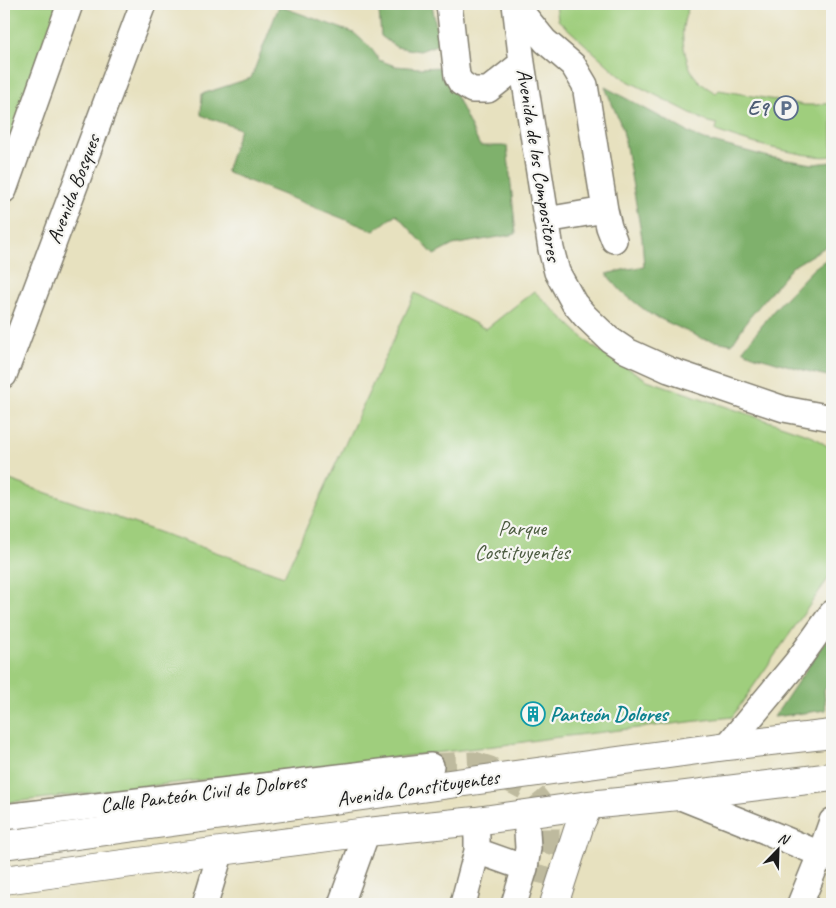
<svg xmlns="http://www.w3.org/2000/svg" width="836" height="908" font-family="Caveat,sans-serif">
	<rect width="100%" height="100%" fill="#f6f6f2"/>
	<filter id="ink" filterUnits="userSpaceOnUse"><feTurbulence type="fractalNoise" baseFrequency=".02" numOctaves="2"/><feDisplacementMap in="SourceGraphic" scale="10" xChannelSelector="R" yChannelSelector="G"/><feConvolveMatrix kernelMatrix="1 2 1 2 8 2 1 2 1" color-interpolation-filters="sRGB"/></filter>
	<filter id="wash" filterUnits="userSpaceOnUse"><feTurbulence type="fractalNoise" baseFrequency=".0096" numOctaves="4" result="noise"/><feDisplacementMap in="SourceGraphic" scale="20" xChannelSelector="R" yChannelSelector="G"/><feGaussianBlur stdDeviation="1.12" result="paint"/><feColorMatrix in="noise" values="0 0 0 0 0 0 0 0 0 0 0 0 0 0 0 0 0 1.4 0 .05"/><feComposite in="paint" operator="in"/></filter>
	<g filter="url(#wash)">
		<rect width="100%" height="100%" fill="#e7e1bf"/>
		<!-- green -->
		<path fill="#9fce7d" stroke="#5e754c" d="M4 4H80L4 218Z
			M556 4H600L611 6 629 4H690C687 11 684 19 683 27 681 41 687 69 697 79 702 85 709 89 716 93L719 90 804 105H816L832 103V156C821 158 808 155 797 153 769 148 743 141 716 131L717 124 708 122 628 81 619 75 558 20Z
			M534 291 592 346 647 380 810 435 832 449V573L732 717 551 738 503 745 4 803V478L284 576 415 293 486 329Z"/>
		<!-- forest -->
		<path fill="#7fb16c" stroke="#4e6644" d="M382 4H432L439 44 420 51 396 47 381 36 379 12Z
			M279 6 354 33 371 48 379 60 395 66 419 68 442 67 480 146H507L516 234 453 245 434 255 396 214 374 231 226 172 240 129 201 115 202 94 251 78Z
			M605 87 701 139 769 157 813 164 832 162V243L792 267 749 318 732 344 703 339 650 314 623 293 606 274 627 269 644 267 642 238 623 130Z
			M832 255V377C812 373 793 367 773 361 764 358 751 356 743 350L774 310 813 269Z
			M832 631V682L824 690 826 710 774 717Z"/>
	</g>
	<g filter="url(#ink)">
		<g fill="none" stroke-linecap="round" stroke-linejoin="round">
			<!-- minor-tunnel -->
			<path stroke="#beba9e" stroke-width="25" stroke-dasharray="25 12" stroke-linecap="butt" d="M431 766 474 764 490 769 529 790 538 801 547 819V843L538 883"/>
			<!-- minor casing -->
			<g stroke="#827e6e" stroke-width="28">
				<path id="minor" d="M449 4 457 76 461 83 472 90H488L522 63
					M515 4 522 63 551 249 557 272 574 303 585 316 609 339 627 351 669 370 784 409 832 418
					M515 4 545 41 573 65 585 85 605 210 609 227 614 240
					M4 190 70 4
					M546 220 605 210
					M4 375 143 4
					M727 746 796 663 832 613
					M678 796 758 828 832 859
					M4 817 431 766
					M477 851 525 868
					M205 904 221 851
					M341 904 367 832
					M463 904 477 851V839L476 821
					M514 904 525 868 528 848 526 815
					M800 904 820 855 832 821"/>
			</g>
			<!-- major casing -->
			<g stroke="#827e6e" stroke-width="30">
				<path id="major" d="M554 904 580 824 589 805"/>
			</g>
			<!-- highway casing -->
			<g stroke="#827e6e" stroke-width="30">
				<path id="highway" d="M4 845 727 746 832 734
					M4 880 221 851 367 832 476 821 589 805 678 796 832 777"/>
			</g>
			<!-- minor -->
			<use href="#minor" stroke="#fff" stroke-width="25"/>
			<!-- major -->
			<use href="#major" stroke="#fff" stroke-width="28"/>
			<!-- highway -->
			<use href="#highway" stroke="#fff" stroke-width="28"/>
		</g>
	</g>
	<!-- icons -->
	<defs>
		<g id="parking-ring" transform="scale(1.25)"><circle r="9.5" fill="#f6f6f2" stroke="#5c6f8a" stroke-width="1.5"/><path d="M-3.5-5.5H1a3.5 3.5 0 0 1 0 7H-1V5.5H-3.5ZM-1-3.4V-.6H.8a1.4 1.4 0 0 0 0-2.8Z" fill="#5c6f8a"/></g>
		<g id="building-ring" transform="scale(1.25)"><circle r="9.5" fill="#f6f6f2" stroke="#0f9aa8" stroke-width="1.5"/><path d="M-4-6H4V6H1V3H-1V6H-4ZM-2.5-4.3h1.7v1.8h-1.7ZM.8-4.3h1.7v1.8H.8ZM-2.5-1h1.7V.8h-1.7ZM.8-1h1.7V.8H.8Z" fill="#0f9aa8"/></g>
	</defs>
	<g fill-rule="evenodd">
		<use href="#parking-ring" x="786" y="108"/>
		<use href="#building-ring" x="533" y="714"/>
	</g>
	<g text-anchor="middle" stroke-width="4.5" stroke-linejoin="round" paint-order="stroke">
		<!-- service labels -->
		<g font-size="21" font-weight="bold" fill="#4e5e75" stroke="#f6f6f2" text-anchor="end">
			<text x="768" y="115">E9</text>
		</g>
		<!-- street labels -->
		<g font-size="21" fill="#1c1c1c" stroke="#f6f6f2">
			<text transform="translate(539 165) rotate(81)" y="7">Avenida de los Compositores</text>
			<text transform="translate(73 189) rotate(-69)" y="7">Avenida Bosques</text>
			<text transform="translate(418 788) rotate(-8)" y="7">Avenida Constituyentes</text>
			<text transform="translate(203 793) rotate(-7)" y="7">Calle Panteón Civil de Dolores</text>
		</g>
		<!-- park labels -->
		<g font-size="21" fill="#4a5a3e" stroke="#f6f6f2">
			<text x="522" y="535">Parque<tspan x="522" dy="24">Costituyentes</tspan></text>
		</g>
		<!-- culture labels -->
		<g font-size="21" font-weight="bold" fill="#0d838f" stroke="#f6f6f2" text-anchor="start">
			<text x="550" y="721">Panteón Dolores</text>
		</g>
	</g>
	<!-- margin -->
	<rect width="836" height="908" fill="none" stroke="#f6f6f2" stroke-width="20"/>
	<!-- north arrow -->
	<g transform="translate(778 850) rotate(23)" stroke="#f6f6f2" stroke-width="4" paint-order="stroke">
	<path d="M0-4L9 19L0 12L-9 19Z" fill="#1c1c1c"/>
	<text y="-8" font-size="14" font-weight="bold" text-anchor="middle" fill="#1c1c1c">N</text>
	</g>
</svg>
